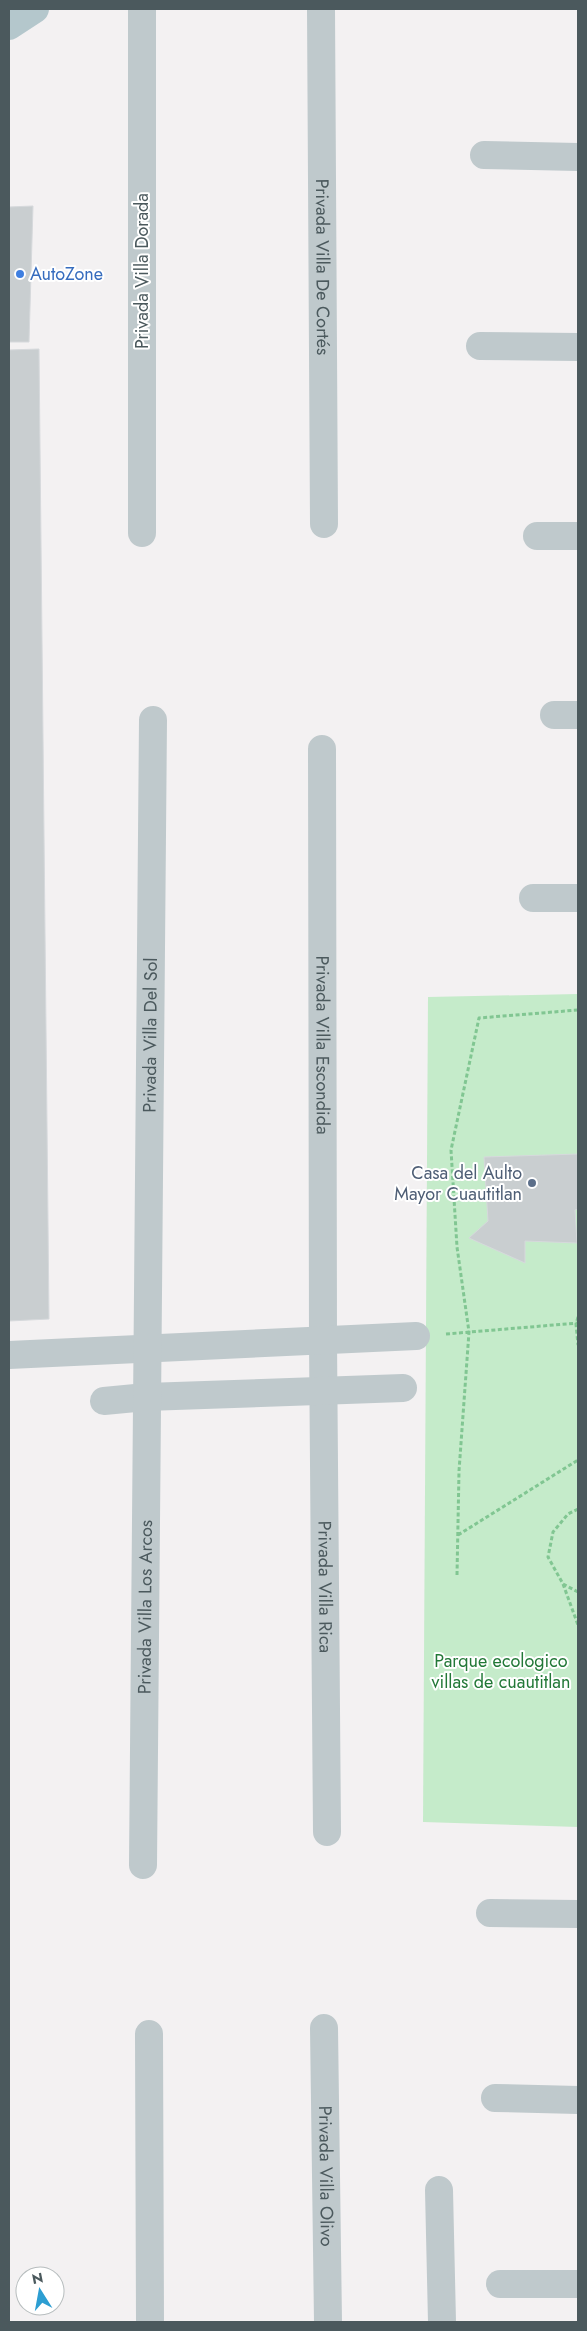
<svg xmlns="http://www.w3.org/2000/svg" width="587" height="2331" font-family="Jost,sans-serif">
	<rect width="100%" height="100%" fill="#f3f1f2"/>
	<!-- green -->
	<path fill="#c5ebca" d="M578 994V1827L423 1822 428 997Z"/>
	<!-- building -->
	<path fill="#c9ced0" stroke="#d6d9dc" d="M33 206 29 342H9V207Z
		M39 349 49 1319 9 1321V350Z
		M578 1154V1209L575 1210 577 1243 525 1241V1263L469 1238 488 1221 484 1157Z"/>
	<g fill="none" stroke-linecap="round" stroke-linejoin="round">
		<!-- path -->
		<path stroke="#81c692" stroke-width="3" stroke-dasharray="4 2.5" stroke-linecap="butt" d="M578 1317 576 1324 578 1345
			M446 1334 578 1323
			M578 1509 568 1514 553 1532 548 1557 563 1584 578 1592
			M458 1535 578 1460
			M457 1575 459 1471 469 1332 457 1247 451 1150 479 1018 578 1010
			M563 1584 578 1625"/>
		<!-- minor -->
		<g stroke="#bfc9cc" stroke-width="28">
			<path id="s1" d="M321 9 324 524"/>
			<path d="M484 155 578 157"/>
			<path d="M480 346 578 347"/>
			<path d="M142 533V9"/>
			<path d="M537 536H578"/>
			<path d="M554 715H578"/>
			<path id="s2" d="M322 749 323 1341 327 1832"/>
			<path d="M533 898H578"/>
			<path d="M9 1355 416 1336"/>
			<path d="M104 1401 146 1397 403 1388"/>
			<path id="s3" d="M143 1865 153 720"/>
			<path d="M490 1913 578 1914"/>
			<path id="s4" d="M324 2028 328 2322"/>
			<path d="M149 2034 150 2322"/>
			<path d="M495 2098 578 2100"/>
			<path d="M439 2190 442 2322"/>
			<path d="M500 2284H578"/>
		</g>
		<!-- major -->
		<path stroke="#b4c7cc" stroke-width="28" d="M9 26 35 9"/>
	</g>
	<!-- markers -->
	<circle fill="#3f7fe0" stroke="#fff" stroke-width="2" cx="20" cy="274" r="5"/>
	<circle fill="#5c6f8a" stroke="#fff" stroke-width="2" cx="532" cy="1183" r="5"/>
	<g text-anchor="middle" stroke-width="4" stroke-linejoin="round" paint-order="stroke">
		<!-- street labels -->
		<g font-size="18" fill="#4b595d" stroke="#fff">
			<text dy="6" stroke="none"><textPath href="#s1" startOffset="258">Privada Villa De Cortés</textPath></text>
			<text transform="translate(142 271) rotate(-90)" y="6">Privada Villa Dorada</text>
			<text dy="6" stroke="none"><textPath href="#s3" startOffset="830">Privada Villa Del Sol</textPath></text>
			<text dy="6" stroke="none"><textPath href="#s2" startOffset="296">Privada Villa Escondida</textPath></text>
			<text dy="6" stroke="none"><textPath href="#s2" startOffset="838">Privada Villa Rica</textPath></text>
			<text dy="6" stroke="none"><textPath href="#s3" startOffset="258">Privada Villa Los Arcos</textPath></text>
			<text dy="6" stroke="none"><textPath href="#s4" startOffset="148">Privada Villa Olivo</textPath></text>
		</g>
		<!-- shop labels -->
		<g font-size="18" fill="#366cbe" stroke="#fff" text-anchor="start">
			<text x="30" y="280">AutoZone</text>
		</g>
		<!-- service labels -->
		<g font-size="18" fill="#4e5e75" stroke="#fff" text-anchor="end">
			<text x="522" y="1179">Casa del Aulto<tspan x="522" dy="21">Mayor Cuautitlan</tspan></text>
		</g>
		<!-- park labels -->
		<g font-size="18" fill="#227837" stroke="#fff">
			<text x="501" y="1667">Parque ecologico<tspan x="501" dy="21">villas de cuautitlan</tspan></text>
		</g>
	</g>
	<!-- border -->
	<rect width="587" height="2331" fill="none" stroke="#4b595d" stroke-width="20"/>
	<!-- north arrow -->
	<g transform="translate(40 2291) rotate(349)"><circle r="24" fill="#ffffff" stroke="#b7bdbe"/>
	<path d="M0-4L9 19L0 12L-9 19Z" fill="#2d9ed2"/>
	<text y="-8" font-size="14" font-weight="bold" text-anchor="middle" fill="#4b595d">N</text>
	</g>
</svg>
